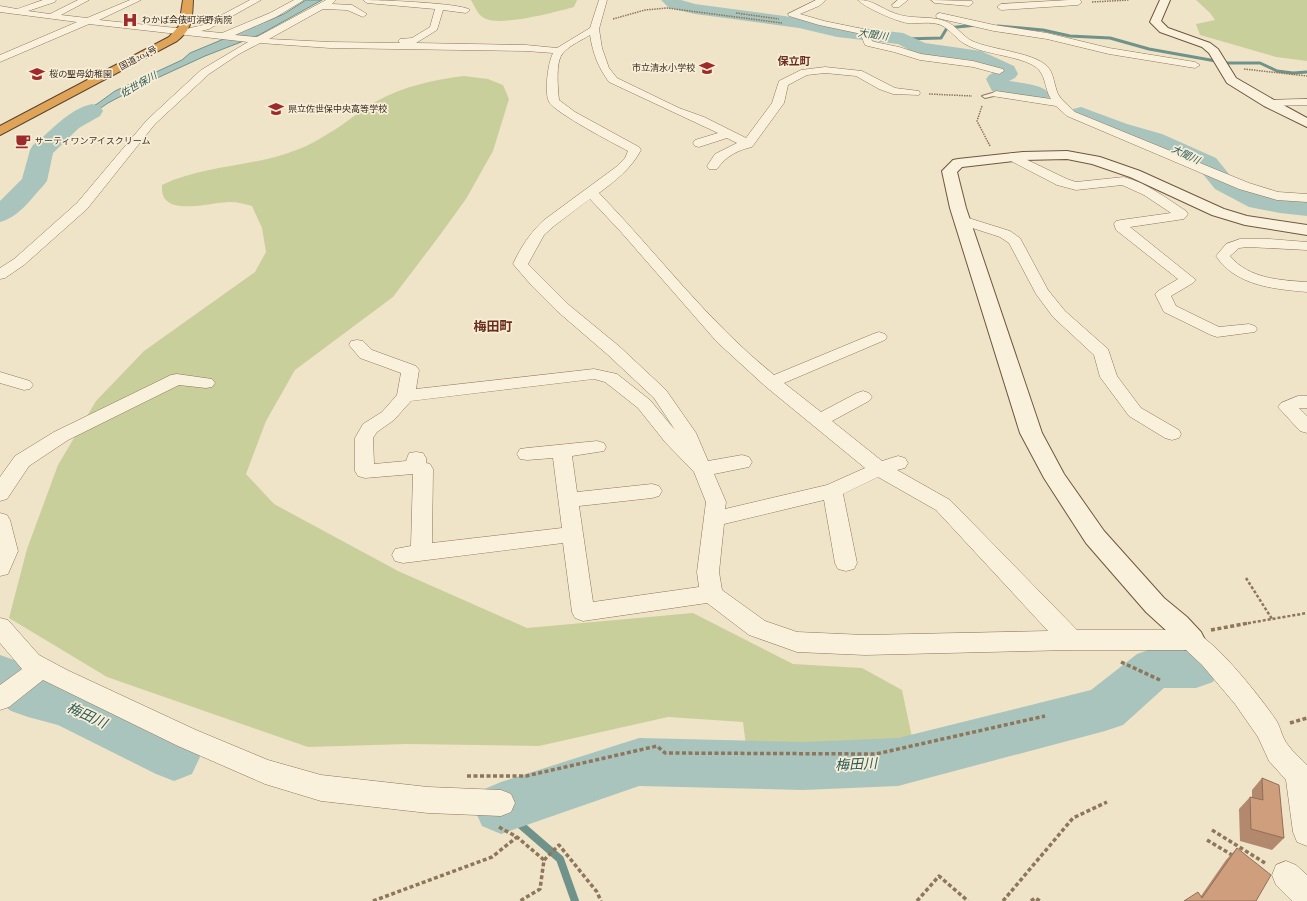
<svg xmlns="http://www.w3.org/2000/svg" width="1307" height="901" font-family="'Playfair Display','Noto Sans JP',serif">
	<rect width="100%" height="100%" fill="#f0e4c8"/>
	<!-- green -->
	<path fill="#c9cf9b" d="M471 0H577L574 7C556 12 503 26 486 19 478 16 475 7 471 0Z
		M1196 0H1307V61L1276 57 1200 35 1196 24 1215 20 1210 13Z
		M464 76 488 79 503 85 509 99 493 151 466 199 437 239 393 297 295 370 266 421 246 474 274 504 398 571 527 628 693 613 793 664 862 668 902 690 913 742 746 746 743 722 668 717 539 746 407 744 308 747 107 677 9 618 27 549 58 465 96 401 144 351 255 272 266 252 262 228 252 206C245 204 237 202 230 202 214 202 178 213 166 200 162 196 162 191 162 185 201 166 247 167 288 153 301 149 315 142 326 135 344 125 359 111 377 101 405 86 432 80 464 76Z"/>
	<!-- water -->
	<path fill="#a9c4bc" stroke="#6f938a" d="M306 0H322L259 35 205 56 142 85 108 103 81 121 74 130 50 145 56 127 61 122 97 104 115 91 182 60 190 53 284 14Z"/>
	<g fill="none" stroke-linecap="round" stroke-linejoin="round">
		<!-- stream-far1 -->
		<path stroke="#6f938a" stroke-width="3" d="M998 26 1043 30 1070 36 1110 38 1149 49 1227 63H1260L1277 71 1293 73 1307 72
			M903 39 941 38 947 28 977 25"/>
		<!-- stream -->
		<path stroke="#6f938a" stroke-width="8" d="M501 808 560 859 575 901"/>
		<!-- river -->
		<path fill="#a9c4bc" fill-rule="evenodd" d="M661 0H681L695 4 799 18 837 25 903 33 925 43 981 51 1014 66 1018 74 1015 78 1009 81C1022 83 1043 84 1051 95L1048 100 1040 101 1021 96 992 91 986 79 989 75 995 72 969 60 920 54 913 52 898 44 837 37 799 28 695 14 669 8Z
			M92 104 100 106 103 111 100 116 79 128 53 153 47 181 43 186C30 200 19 217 0 222V201L22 179 30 150 33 145C53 130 67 110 92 104Z
			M1081 107 1127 124 1162 134 1216 158 1233 179 1265 194 1307 200V216L1280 213 1249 207 1215 189 1198 168 1146 144 1111 134 1073 119 1070 114 1073 109Z
			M1154 648H1196L1213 654 1220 668 1213 682 1196 688H1164L1123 725 1105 731 898 786 803 790 639 786 501 834 482 826 474 808 482 790 501 782 639 738 803 742 898 738 1091 690 1137 654Z
			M0 655 17 661 40 677 67 683 85 690 192 740 200 757 192 774 174 781 156 774 58 725 28 717 11 711 0 703Z"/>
		<!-- lane casing -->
		<g stroke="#8d765c" stroke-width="2">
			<path id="lane" d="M996 92 999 94 998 95 985 98 982 96Z"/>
		</g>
		<!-- street casing -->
		<g stroke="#8d765c" stroke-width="1">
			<path id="street" d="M43 0H56L55 2 28 11 50 14 78 0H89L61 15 87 18 130 0H141L99 20 186 29 203 25 250 0H261L209 29 201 31 222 33 270 13 294 0H304L276 17 235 35 257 37 326 0H336L332 4 352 5 367 14 363 17 347 10 323 9 269 39 330 42 400 43 398 41 400 39 412 38 430 27 435 9 367 3 363 0C378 0 463 3 470 10L466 13 443 10 437 30 416 43 526 45 557 48 590 28 599 0H607L599 29 602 48 609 68 617 78 679 108 704 117 746 138 772 103 779 81 801 70 825 67 862 71 895 88 919 91 920 93 919 95 893 94 879 89 856 76 825 73 807 75 788 85 784 103 752 147C738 150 726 156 717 169H709L707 166 715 154 737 143 727 138 699 147 695 146 693 143 695 140 718 133 609 82C598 67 593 54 590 35 582 40 570 45 563 53 555 61 558 89 559 100L575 112 639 147 641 150C631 169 615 181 599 193 657 253 708 322 774 375L873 334 879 332 885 334 887 337 885 340 784 383 821 412 857 393 863 391 869 393 872 397 869 401 832 421 882 461 898 456 905 458 908 463 905 468 897 470 950 500 1077 630H1191C1215 639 1261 698 1276 720 1281 728 1282 738 1288 745 1293 752 1301 759 1307 765V846L1297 842 1293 832 1286 780 1269 761 1258 737 1235 704 1202 665 1186 650H1071L865 655 797 652 749 635 707 603 583 621 575 618 572 612 563 543 403 563 395 561 392 555 395 549 411 546 413 474 365 478 358 476 355 471V438L363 424 382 412 397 395 401 373 360 358 349 345 351 341 357 340 363 341 372 350 416 366 419 370 416 389 594 369 617 374 650 400 675 430 654 398 608 355 557 311 532 286 513 264C521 247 530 233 544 220L616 167 625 158 628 151C613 143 557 114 549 102 544 93 548 62 553 53L526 51 330 48 260 43 239 54 209 74 155 124 87 209 24 265 5 278 0 279V268L14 259 77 203 147 120 201 70 248 42 89 24 0 62V55L77 22 0 12V6L17 9ZM590 199 621 232 717 342 765 386 865 468 827 485 725 509 726 502 714 474 749 467 752 462 749 457 742 455 708 461 696 433 666 390 620 347 569 305 528 264 544 235 554 226ZM594 379 605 382 638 408 665 442 694 472 706 502 697 572 699 587 593 602 579 506 652 498 659 496 662 491 659 486 652 484 577 492 572 456 604 451 606 447 604 443 597 441 527 448 520 449 517 454 520 459 527 460 553 458 562 528 432 543 433 469 430 464 426 463V458L423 453 416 452 409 453 406 461 374 464 373 438 377 432 394 420 411 401ZM878 477 936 510 1048 631 865 635 797 632 765 621 722 590 719 572 724 524 824 500 835 563 838 569 846 571 854 569 857 563 843 494Z
				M816 0H826L819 6 800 14 824 21 863 29 868 31 872 41 875 42 899 47 921 54 973 61 1003 69 1004 71 999 74 973 67 920 60 894 52 868 46 865 45 861 35 857 33 819 25 789 16 788 14Z
				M858 0C874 0 880 8 894 13 911 20 928 15 945 21 956 25 962 36 972 41 992 50 1032 52 1047 66 1054 73 1054 85 1058 94 1062 101 1069 106 1075 112L1249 183 1278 192 1307 194V202L1277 200 1239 189 1067 116 1056 106 992 96 991 94 996 91 1051 99C1045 90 1046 78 1039 70 1027 56 983 55 965 44 956 39 951 30 941 25 930 21 918 24 907 23 896 21 865 8 858 0Z
				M898 0H908L899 7H893L892 5Z
				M931 0 972 1 973 3 969 6 935 3Z
				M1069 0H1080L1082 2 1078 5 1001 10 997 7 1001 4Z
				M940 13 994 25 1047 33 1109 48 1195 62 1200 65 1195 68 1109 54 1047 39 994 31 937 18 936 16 937 14Z
				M1307 99V105L1269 106 1263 103 1269 100Z
				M1013 153 1067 179 1076 182 1124 177C1147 183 1166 198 1186 211L1188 214 1184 219 1130 227 1196 280 1193 283 1171 296 1176 306 1219 327 1249 324 1255 326 1257 329 1255 332 1217 337 1211 335 1164 312 1155 294 1158 291 1178 279 1116 230 1114 224 1116 221 1121 220 1171 213 1144 195 1122 185 1076 190 1057 185 1009 160 1007 157 1009 154Z
				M962 216 1010 231 1020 238 1048 290 1065 311 1108 349 1117 376 1141 408 1179 430 1181 434 1179 438 1172 440 1165 438 1129 416 1100 377 1094 355 1053 317 1036 294 1009 243 1000 237 957 223 955 220 957 217Z
				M1240 239H1269L1307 242V250L1248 247 1239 248 1230 256C1249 279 1280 280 1307 282V292C1274 289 1236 286 1216 256L1226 244Z
				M0 372 30 381 33 385 30 389 24 390 0 383Z
				M177 374 212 379 215 383 212 387 206 388 179 385 68 440 29 466 7 499 0 501V477L15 456 54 432 171 375Z
				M1298 396H1307V408H1299L1307 416V433L1300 431 1278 407 1281 403Z
				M0 513 7 515 10 520 18 551 8 574 0 576Z
				M0 618 8 620 39 655 67 670 196 730 268 760 321 775 428 787 501 790 511 794 515 803 511 812 501 816 428 813 321 801 265 784 178 746 43 680 9 707 0 710V685L22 669 0 643Z
				M1286 861 1296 865 1307 875V901H1292L1276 885 1272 875 1276 865Z"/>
		</g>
		<!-- secondary casing -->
		<g stroke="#6f573f" stroke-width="2">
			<path id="secondary" d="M1160 0H1170L1161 21 1168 28 1210 43 1218 49 1236 78 1274 100 1307 118V127L1264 106 1227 83 1209 53 1202 47 1160 32 1150 22Z
				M1067 151 1100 157 1140 171 1224 209 1247 216 1307 225V235L1245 225 1212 215 1130 177 1092 164 1067 159 1023 160 962 167 957 172 966 208 1042 433 1064 474 1104 531 1164 598 1187 617 1201 632 1205 640 1201 648 1191 651 1181 648 1169 633 1146 612 1086 543 1044 478 1020 433 950 208 942 171 953 160 958 159 1023 152Z"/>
		</g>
		<!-- highway casing -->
		<g stroke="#5b4430" stroke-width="2">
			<path id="highway" d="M183 0H193C192 19 193 28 177 41L0 135V126L169 37 179 26Z"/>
		</g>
		<!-- path-far2 -->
		<path stroke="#8d765c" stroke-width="1.5" stroke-dasharray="1.5 1" stroke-linecap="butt" d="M1092 2 1129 0
			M736 13 779 19
			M613 19 645 10 667 8 782 23
			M1244 69 1307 76
			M929 94 972 96
			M982 106 977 121 990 146"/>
		<!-- path-far1 -->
		<path stroke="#8d765c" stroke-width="2.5" stroke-dasharray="3 2" stroke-linecap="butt" d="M1246 578 1272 619
			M1243 624 1307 613"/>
		<!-- path -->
		<path stroke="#8d765c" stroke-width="3.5" stroke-dasharray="4 2.5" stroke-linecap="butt" d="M1211 630 1249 623
			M1121 662 1160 680
			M1290 723 1307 718
			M467 776H526L657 746 665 753 876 754 1045 716
			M499 827 517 837 544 860 540 889 520 901
			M1212 830 1265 863
			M1207 840 1232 855
			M544 860 559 845 597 892 601 901
			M373 901 492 857 517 837
			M917 901 939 876 968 901
			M1003 901 1073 818 1107 802
			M1031 901 1035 898 1040 901"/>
		<!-- lane -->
		<use href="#lane" fill="#faf1dc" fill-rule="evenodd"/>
		<!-- street -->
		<use href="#street" fill="#faf1dc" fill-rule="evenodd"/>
		<!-- secondary -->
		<use href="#secondary" fill="#faf1dc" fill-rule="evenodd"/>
		<!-- highway -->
		<use href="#highway" fill="#e0a458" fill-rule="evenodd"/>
	</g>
	<!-- wall -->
	<path fill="#b2896c" d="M1262 778 1284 838 1272 850 1240 841 1239 809 1250 797H1252V790Z
		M1237 848 1256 901H1184L1201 896 1226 860Z"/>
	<!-- building -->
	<path fill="#cf9f7d" stroke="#916f58" d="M1262 778 1279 785 1284 838 1251 829 1250 797 1263 800Z
		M1237 848 1271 875 1256 901H1184L1198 892 1202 898Z"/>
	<!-- icons -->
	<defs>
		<g id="hospital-bare" transform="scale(1.2)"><path d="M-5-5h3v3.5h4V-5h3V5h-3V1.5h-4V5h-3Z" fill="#9e2a2b" stroke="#f7eed8" stroke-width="2.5" paint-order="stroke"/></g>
		<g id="school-bare" transform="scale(1.2)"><path d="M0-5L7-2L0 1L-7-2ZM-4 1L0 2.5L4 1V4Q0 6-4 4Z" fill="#9e2a2b" stroke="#f7eed8" stroke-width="2.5" paint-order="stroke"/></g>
		<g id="cafe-bare" transform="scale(1.2)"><path d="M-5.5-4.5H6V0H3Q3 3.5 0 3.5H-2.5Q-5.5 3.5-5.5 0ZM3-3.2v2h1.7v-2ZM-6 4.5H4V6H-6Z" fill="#9e2a2b" stroke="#f7eed8" stroke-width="2.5" paint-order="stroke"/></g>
	</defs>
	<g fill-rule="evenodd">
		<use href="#hospital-bare" x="130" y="20"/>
		<use href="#school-bare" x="707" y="68"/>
		<use href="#school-bare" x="37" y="74"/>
		<use href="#school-bare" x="276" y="109"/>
		<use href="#cafe-bare" x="23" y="141"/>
	</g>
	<g text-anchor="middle" stroke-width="3.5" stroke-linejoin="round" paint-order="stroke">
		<!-- far-poi labels -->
		<g font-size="9" fill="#3d2e20" stroke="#f7eed8" text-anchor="start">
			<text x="142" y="23">わかば会俵町浜野病院</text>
			<text x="695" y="71" text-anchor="end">市立清水小学校</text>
			<text x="49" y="77">桜の聖母幼稚園</text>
			<text x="288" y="112">県立佐世保中央高等学校</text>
			<text x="35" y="144">サーティワンアイスクリーム</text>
		</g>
		<!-- far-street labels -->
		<g font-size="9" fill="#3d2e20" stroke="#f7eed8">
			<text transform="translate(138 58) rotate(-28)" y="3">国道204号</text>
		</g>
		<!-- far-water labels -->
		<g font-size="10" font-style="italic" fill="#2f5d5a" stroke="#f7eed8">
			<text transform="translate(873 34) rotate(8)" y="4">大聞川</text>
			<text transform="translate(138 84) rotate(-30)" y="4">佐世保川</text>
			<text transform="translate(1186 154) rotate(25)" y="4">大聞川</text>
		</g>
		<!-- far-quarter labels -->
		<g font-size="11" font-weight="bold" fill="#6b2e1e" stroke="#f7eed8">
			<text x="794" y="65">保立町</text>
		</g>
		<!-- quarter labels -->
		<g font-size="13" font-weight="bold" fill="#6b2e1e" stroke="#f7eed8">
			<text x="493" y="331">梅田町</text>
		</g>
		<!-- near-water labels -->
		<g font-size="14" font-style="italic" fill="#2f5d5a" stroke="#f7eed8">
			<text transform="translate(87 715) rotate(25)" y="5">梅田川</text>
			<text transform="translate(856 764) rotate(-3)" y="5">梅田川</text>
		</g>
	</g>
</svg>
